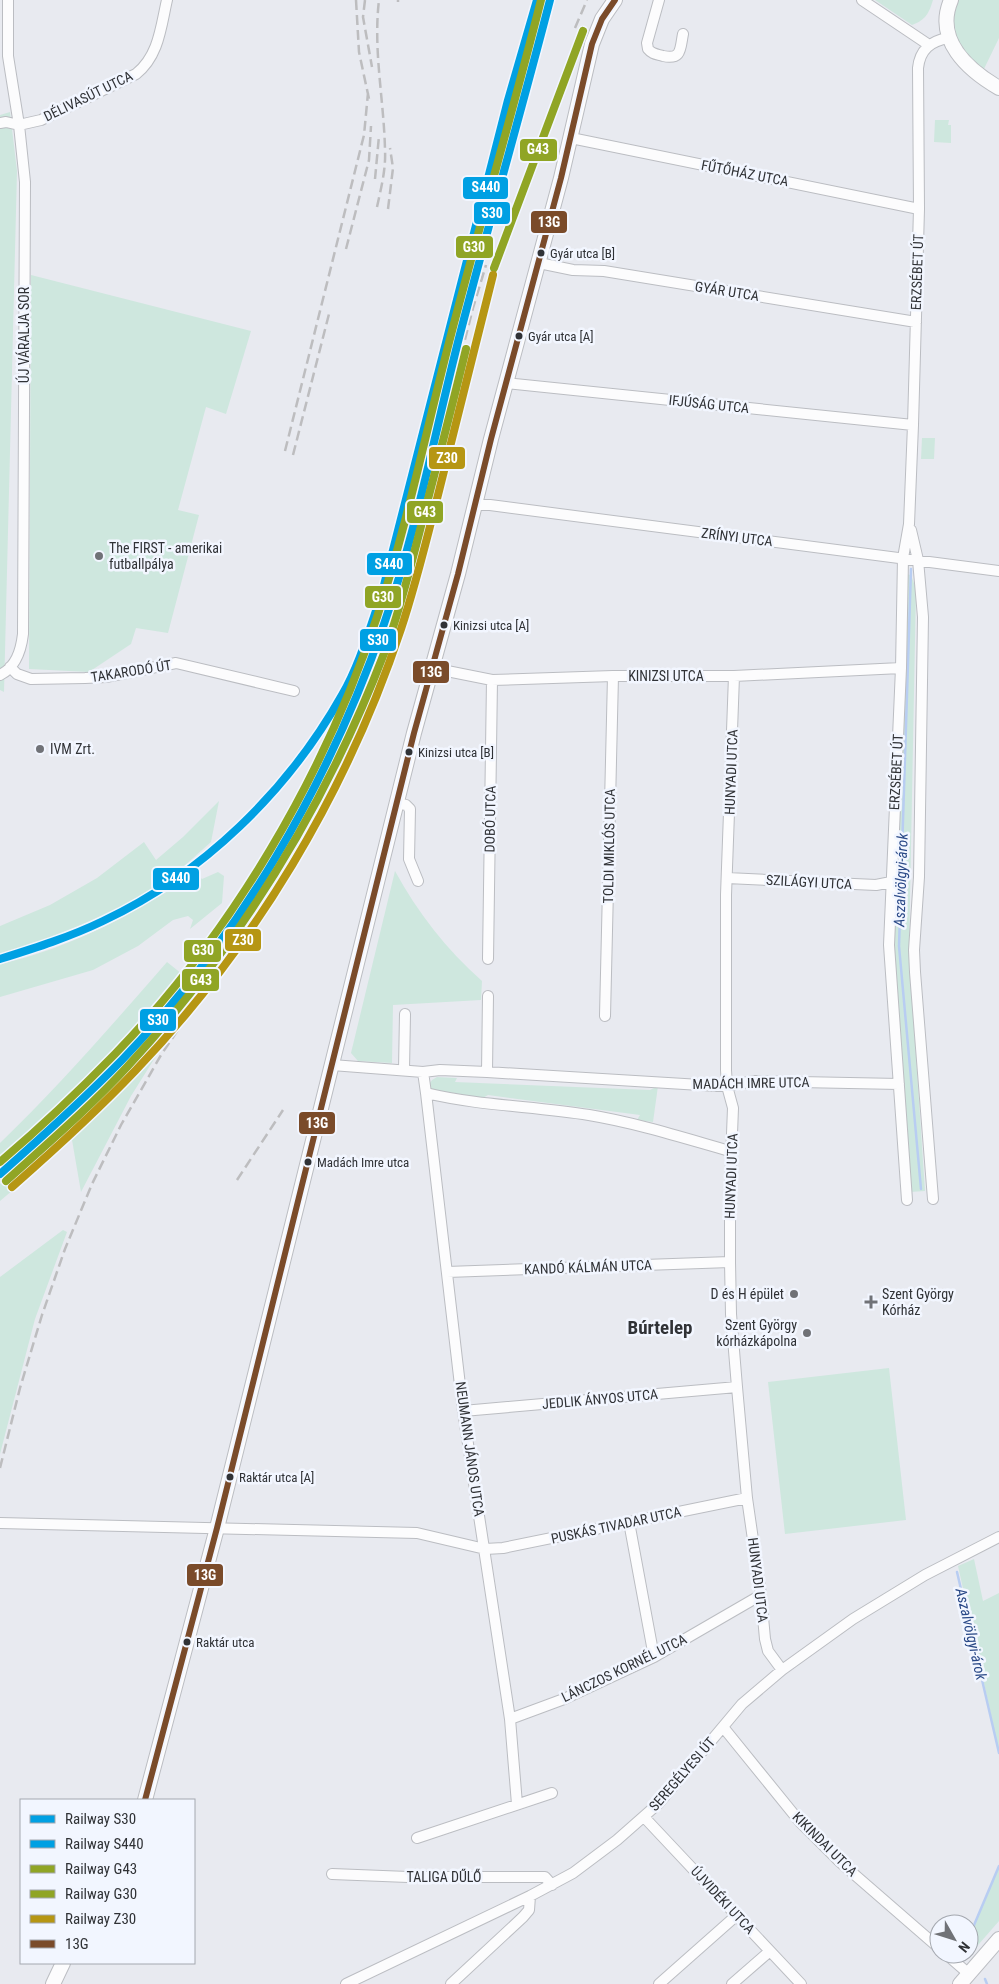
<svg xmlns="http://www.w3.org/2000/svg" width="999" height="1984" font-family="'Roboto Condensed',sans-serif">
	<rect width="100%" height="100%" fill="#e8eaf0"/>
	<!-- green -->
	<path fill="#cee7de" d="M875 0H933C929 13 926 20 912 25Z
		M957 0H999V38L983 71C958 50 947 32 957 0Z
		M10 112 17 171 4 692 0 690V115Z
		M935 120H949L948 125H951V143L934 142Z
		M31 275 251 331 226 414 206 407 178 510 199 515 168 633 136 628 131 644 89 672 29 669Z
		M922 438H935L934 459H921Z
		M904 574 911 575 916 589 909 952 925 1191 910 1192 890 955Z
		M219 801 211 842 183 867 134 902 100 920 65 935 0 955V926L50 905 97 878 144 842 156 860 183 837Z
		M395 871C418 913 446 949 482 981L481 1000 393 1005 392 1063 358 1061 351 1053Z
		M218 872 224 876 222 903 190 929 193 920 188 916 173 920 138 946 93 970 0 997V964C72 948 135 913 196 873L202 879Z
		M167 962 182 974 83 1082 0 1158V1143C60 1085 112 1025 167 962Z
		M191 991 195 994 131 1096 81 1192 72 1140 0 1201V1184C31 1159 61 1133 89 1105 126 1069 158 1030 191 991Z
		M437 1077 457 1078 455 1082 650 1090 658 1086 653 1122 637 1120 640 1115 488 1095 481 1099 436 1097 428 1086 432 1080Z
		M63 1230 67 1232 35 1319 0 1454V1277Z
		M889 1368 906 1520 785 1534 768 1382Z
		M974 1559 983 1601 999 1593V1751L958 1566Z
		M999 1866V1921L972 1952 969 1945V1937Z"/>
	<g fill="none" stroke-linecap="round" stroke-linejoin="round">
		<!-- stream -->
		<path stroke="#b8cdf2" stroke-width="2.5" d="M911 569 899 946 921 1189
			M957 1572 999 1753
			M969 1937 999 1866
			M985 1979 987 1984"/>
		<!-- street casing -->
		<g stroke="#bbbdc2" stroke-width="12">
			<path id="street" d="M659 0 647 43 648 49C652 54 656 54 663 56 682 60 680 49 683 34
				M862 0 929 45
				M0 123 6 122 19 125 41 120 136 74C159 56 161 26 167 0
				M571 138 919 209
				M539 263 573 270 604 271 916 322
				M506 383 913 425
				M475 505H490L999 571
				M911 530 918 560 923 617 919 877 914 950 915 972 933 1199
				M10 667 17 674 31 679 85 678 106 677 176 663 294 691
				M432 668 492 680 613 676H734L901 668
				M0 675C16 667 21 651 23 634L25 182 19 125 8 56V0
				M734 676 726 895V1070L727 1086 733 1108 730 1185V1262L731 1314 737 1387 747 1498 761 1595 765 1639 768 1651 782 1670
				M397 803 406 805 410 809 409 859 418 881
				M727 878 876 885 891 882
				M488 959 492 680
				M605 1016 613 676
				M332 1065 423 1072 440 1070 487 1072 717 1086H727L754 1081 899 1084
				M404 1070 405 1014
				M423 1072 426 1093C480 1106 535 1106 589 1115 637 1123 684 1138 730 1151
				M487 1072 488 996
				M426 1093 463 1411 510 1719 517 1804
				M907 1200 889 945 901 668 903 558 909 524 913 425 919 209 918 68C920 49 931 41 948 38
				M447 1272 730 1262
				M463 1411 737 1387
				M629 1522 654 1657
				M0 1523 417 1533 485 1549 503 1548 747 1498
				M510 1719 564 1699 654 1657 761 1595
				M723 1727 800 1822 840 1862 939 1948
				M644 1817 801 1984
				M417 1838 552 1793
				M332 1874 408 1877H545L552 1885
				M946 1954 969 1974
				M346 1984 530 1896 573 1873 617 1840 659 1803 742 1704 782 1670 853 1619 925 1575 999 1537
				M451 1984 523 1917 529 1910 530 1896
				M659 1984 737 1915
				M732 1984 770 1951"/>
		</g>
		<!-- secondary casing -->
		<g stroke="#bbbdc2" stroke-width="16">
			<path id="secondary" d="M951 0C934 40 968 70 999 88
				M145 1800 217 1528 414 733 458 574 491 439 561 178 592 44 602 19 615 0
				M53 1984 63 1963
				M960 1984 999 1939"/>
		</g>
		<!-- street -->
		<use href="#street" stroke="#fcfcfd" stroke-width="10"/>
		<!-- secondary -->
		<use href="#secondary" stroke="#fcfcfd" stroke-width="14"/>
		<!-- rail -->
		<path stroke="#bdbdbf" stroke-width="2.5" stroke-dasharray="10 5" stroke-linecap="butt" d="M356 0 359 52 369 99
			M365 0 363 17 372 67
			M398 2V0
			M575 28 587 0
			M375 179 379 136
			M377 207C381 188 386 170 385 150 384 100 373 51 379 0
			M388 209 393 168 390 148
			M346 249 369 160 371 126
			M285 451 364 135 368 93
			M293 455 330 310
			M237 1180 283 1110
			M0 1468 20 1388 42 1315 65 1249 92 1184 121 1125 161 1055 273 889 309 822 349 736 395 615 473 308 486 265"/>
		<!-- bus-1 casing -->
		<g stroke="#f2f6ff" stroke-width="10">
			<path id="bus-1" d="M145 1800 217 1528 414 733 458 574 491 439 561 178 592 44 602 19 615 0"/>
		</g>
		<!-- bus-1 -->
		<use href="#bus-1" stroke="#7a4b2a" stroke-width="6"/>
		<!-- rail-1 casing -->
		<g stroke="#f2f6ff" stroke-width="11">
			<path id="rail-1" d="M0 1174C42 1137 83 1100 122 1060 240 937 328 785 384 624 417 530 435 431 460 334 489 223 521 112 550 0"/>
		</g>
		<!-- rail-2 casing -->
		<g stroke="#f2f6ff" stroke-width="11">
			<path id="rail-2" d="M0 959C35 948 70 937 103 921 203 874 288 791 342 695 360 664 370 627 382 593L508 100 537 0"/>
		</g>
		<!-- rail-3 casing -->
		<g stroke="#f2f6ff" stroke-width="11">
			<path id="rail-3" d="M494 268 583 31
				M6 1181C47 1144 89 1108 127 1067 239 946 326 805 385 651 399 613 409 573 419 534 435 472 451 411 466 349"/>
		</g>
		<!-- rail-4 casing -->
		<g stroke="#f2f6ff" stroke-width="11">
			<path id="rail-4" d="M0 1162C40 1128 78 1092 115 1054 232 933 324 777 377 617 408 523 427 426 452 331 481 220 513 111 541 0"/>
		</g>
		<!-- rail-5 casing -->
		<g stroke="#f2f6ff" stroke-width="11">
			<path id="rail-5" d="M12 1187C54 1150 96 1112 135 1071 254 947 347 792 401 629 416 584 427 538 439 491 457 419 475 347 493 275"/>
		</g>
		<!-- rail-1 -->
		<use href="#rail-1" stroke="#00a0e3" stroke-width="8"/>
		<!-- rail-2 -->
		<use href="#rail-2" stroke="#00a0e3" stroke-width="8"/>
		<!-- rail-3 -->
		<use href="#rail-3" stroke="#90a525" stroke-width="8"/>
		<!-- rail-4 -->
		<use href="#rail-4" stroke="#90a525" stroke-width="8"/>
		<!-- rail-5 -->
		<use href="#rail-5" stroke="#b69613" stroke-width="8"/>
	</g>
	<!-- markers -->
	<g fill="#303236" stroke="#f2f6ff" stroke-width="2">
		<circle cx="541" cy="253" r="4.5"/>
		<circle cx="519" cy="336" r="4.5"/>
		<circle cx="444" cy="625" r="4.5"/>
		<circle cx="409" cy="752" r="4.5"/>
		<circle cx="308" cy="1162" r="4.5"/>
		<circle cx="230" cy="1477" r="4.5"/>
		<circle cx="187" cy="1642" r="4.5"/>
	</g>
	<g fill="#707277" stroke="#f2f6ff" stroke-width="2">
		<circle cx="99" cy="556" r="5"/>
		<circle cx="40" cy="749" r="5"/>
		<circle cx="794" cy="1294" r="5"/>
		<path d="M868.5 1294.5h5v5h5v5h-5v5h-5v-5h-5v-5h5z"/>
		<circle cx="807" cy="1333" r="5"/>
	</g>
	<g text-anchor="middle" stroke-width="5" stroke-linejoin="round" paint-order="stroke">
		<!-- bus labels -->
		<g font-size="13" fill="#303236" stroke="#f2f6ff" text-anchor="start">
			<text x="550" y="258">Gyár utca [B]</text>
			<text x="528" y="341">Gyár utca [A]</text>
			<text x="453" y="630">Kinizsi utca [A]</text>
			<text x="418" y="757">Kinizsi utca [B]</text>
			<text x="317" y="1167">Madách Imre utca</text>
			<text x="239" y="1482">Raktár utca [A]</text>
			<text x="196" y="1647">Raktár utca</text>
		</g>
		<!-- street labels -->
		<g font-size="14" fill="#303236" stroke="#f2f6ff">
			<text transform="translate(88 96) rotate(-26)" y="5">DÉLIVASÚT UTCA</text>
			<text transform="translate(745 173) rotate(11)" y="5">FŰTŐHÁZ UTCA</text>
			<text transform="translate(917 272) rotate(-88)" y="5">ERZSÉBET ÚT</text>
			<text transform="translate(727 291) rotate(9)" y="5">GYÁR UTCA</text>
			<text transform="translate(24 335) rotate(-90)" y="5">ÚJ VÁRALJA SOR</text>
			<text transform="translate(709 404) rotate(6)" y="5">IFJÚSÁG UTCA</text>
			<text transform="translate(737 537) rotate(7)" y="5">ZRÍNYI UTCA</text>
			<text transform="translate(131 671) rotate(-9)" y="5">TAKARODÓ ÚT</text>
			<text x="666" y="681">KINIZSI UTCA</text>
			<text transform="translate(731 772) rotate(-88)" y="5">HUNYADI UTCA</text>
			<text transform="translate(896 772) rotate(-87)" y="5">ERZSÉBET ÚT</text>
			<text transform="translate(490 819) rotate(-89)" y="5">DOBÓ UTCA</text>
			<text transform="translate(609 846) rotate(-89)" y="5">TOLDI MIKLÓS UTCA</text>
			<text transform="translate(809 882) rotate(3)" y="5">SZILÁGYI UTCA</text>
			<text transform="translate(751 1083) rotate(-1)" y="5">MADÁCH IMRE UTCA</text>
			<text transform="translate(731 1176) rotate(-88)" y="5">HUNYADI UTCA</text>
			<text transform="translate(588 1267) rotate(-2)" y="5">KANDÓ KÁLMÁN UTCA</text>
			<text transform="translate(600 1399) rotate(-5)" y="5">JEDLIK ÁNYOS UTCA</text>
			<text transform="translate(470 1449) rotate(82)" y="5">NEUMANN JÁNOS UTCA</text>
			<text transform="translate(616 1525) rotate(-12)" y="5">PUSKÁS TIVADAR UTCA</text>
			<text transform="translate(758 1580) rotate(83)" y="5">HUNYADI UTCA</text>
			<text transform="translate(624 1668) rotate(-26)" y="5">LÁNCZOS KORNÉL UTCA</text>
			<text transform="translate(682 1774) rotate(-49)" y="5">SEREGÉLYESI ÚT</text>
			<text transform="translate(825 1844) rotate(45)" y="5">KIKINDAI UTCA</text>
			<text x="444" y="1882">TALIGA DŰLŐ</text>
			<text transform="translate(723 1900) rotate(47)" y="5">ÚJVIDÉKI UTCA</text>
		</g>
		<!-- poi labels -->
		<g font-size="14" fill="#303236" stroke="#f2f6ff" text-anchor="start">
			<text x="109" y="553">The FIRST - amerikai<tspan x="109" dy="16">futballpálya</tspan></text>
			<text x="50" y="754">IVM Zrt.</text>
			<text x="784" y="1299" text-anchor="end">D és H épület</text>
			<text x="882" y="1299">Szent György<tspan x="882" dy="16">Kórház</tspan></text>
			<text x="797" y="1330" text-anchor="end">Szent György<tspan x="797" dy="16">kórházkápolna</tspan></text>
		</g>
		<!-- water labels -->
		<g font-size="15" font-style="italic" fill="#2a4987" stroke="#f2f6ff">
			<text transform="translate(901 880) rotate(-88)" y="5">Aszalvölgyi-árok</text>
			<text transform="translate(971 1634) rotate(77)" y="5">Aszalvölgyi-árok</text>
		</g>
		<!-- district labels -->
		<g font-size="19" font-weight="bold" fill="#303236" stroke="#f2f6ff">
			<text x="660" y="1334">Búrtelep</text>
		</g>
	</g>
	<g stroke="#f2f6ff" stroke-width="2">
		<rect x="519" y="138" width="39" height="24" rx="5" fill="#90a525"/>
		<rect x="462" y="176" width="47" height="24" rx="5" fill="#00a0e3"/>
		<rect x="473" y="201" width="38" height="24" rx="5" fill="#00a0e3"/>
		<rect x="530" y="210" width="38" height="24" rx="5" fill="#7a4b2a"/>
		<rect x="455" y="235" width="39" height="24" rx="5" fill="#90a525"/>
		<rect x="428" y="446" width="38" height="24" rx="5" fill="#b69613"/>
		<rect x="406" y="500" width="38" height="24" rx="5" fill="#90a525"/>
		<rect x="366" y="552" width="47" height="24" rx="5" fill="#00a0e3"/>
		<rect x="364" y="585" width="38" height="24" rx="5" fill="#90a525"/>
		<rect x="359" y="628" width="38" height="24" rx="5" fill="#00a0e3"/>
		<rect x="412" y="660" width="38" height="24" rx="5" fill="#7a4b2a"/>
		<rect x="152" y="867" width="48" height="24" rx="5" fill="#00a0e3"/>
		<rect x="224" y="928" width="38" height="24" rx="5" fill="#b69613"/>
		<rect x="183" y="939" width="39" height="24" rx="5" fill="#90a525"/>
		<rect x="181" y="968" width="39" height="24" rx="5" fill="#90a525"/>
		<rect x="139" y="1008" width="38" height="24" rx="5" fill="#00a0e3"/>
		<rect x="298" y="1111" width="38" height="24" rx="5" fill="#7a4b2a"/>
		<rect x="186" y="1563" width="38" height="24" rx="5" fill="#7a4b2a"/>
	</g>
	<g font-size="14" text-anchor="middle" font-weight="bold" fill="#fff">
		<text x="538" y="154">G43</text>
		<text x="486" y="192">S440</text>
		<text x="492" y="218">S30</text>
		<text x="549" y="227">13G</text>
		<text x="474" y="252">G30</text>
		<text x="447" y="463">Z30</text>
		<text x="425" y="517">G43</text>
		<text x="389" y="569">S440</text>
		<text x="383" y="602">G30</text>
		<text x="378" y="645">S30</text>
		<text x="431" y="677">13G</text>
		<text x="176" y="883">S440</text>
		<text x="243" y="945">Z30</text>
		<text x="203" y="955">G30</text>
		<text x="201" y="985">G43</text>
		<text x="158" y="1025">S30</text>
		<text x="317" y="1128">13G</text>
		<text x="205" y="1580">13G</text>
	</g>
	<!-- legend -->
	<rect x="20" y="1799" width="175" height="165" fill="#f2f6ff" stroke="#a4a8af"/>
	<rect x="30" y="1815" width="25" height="8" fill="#00a0e3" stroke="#a4a8af"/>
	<text x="65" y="1824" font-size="15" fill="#303236">Railway S30</text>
	<rect x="30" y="1840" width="25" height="8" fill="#00a0e3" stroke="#a4a8af"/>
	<text x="65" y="1849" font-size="15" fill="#303236">Railway S440</text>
	<rect x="30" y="1865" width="25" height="8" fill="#90a525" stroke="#a4a8af"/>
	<text x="65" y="1874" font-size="15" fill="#303236">Railway G43</text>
	<rect x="30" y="1890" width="25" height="8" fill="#90a525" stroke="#a4a8af"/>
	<text x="65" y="1899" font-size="15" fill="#303236">Railway G30</text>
	<rect x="30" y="1915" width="25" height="8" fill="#b69613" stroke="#a4a8af"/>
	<text x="65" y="1924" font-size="15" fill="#303236">Railway Z30</text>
	<rect x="30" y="1940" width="25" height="8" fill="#7a4b2a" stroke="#a4a8af"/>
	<text x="65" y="1949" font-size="15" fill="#303236">13G</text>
	<!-- north arrow -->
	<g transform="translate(954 1939) rotate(129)"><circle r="24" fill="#f2f6ff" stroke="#a4a8af"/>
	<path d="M0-4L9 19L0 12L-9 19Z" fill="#707277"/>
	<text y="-8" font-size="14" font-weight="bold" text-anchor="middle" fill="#303236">N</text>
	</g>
</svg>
